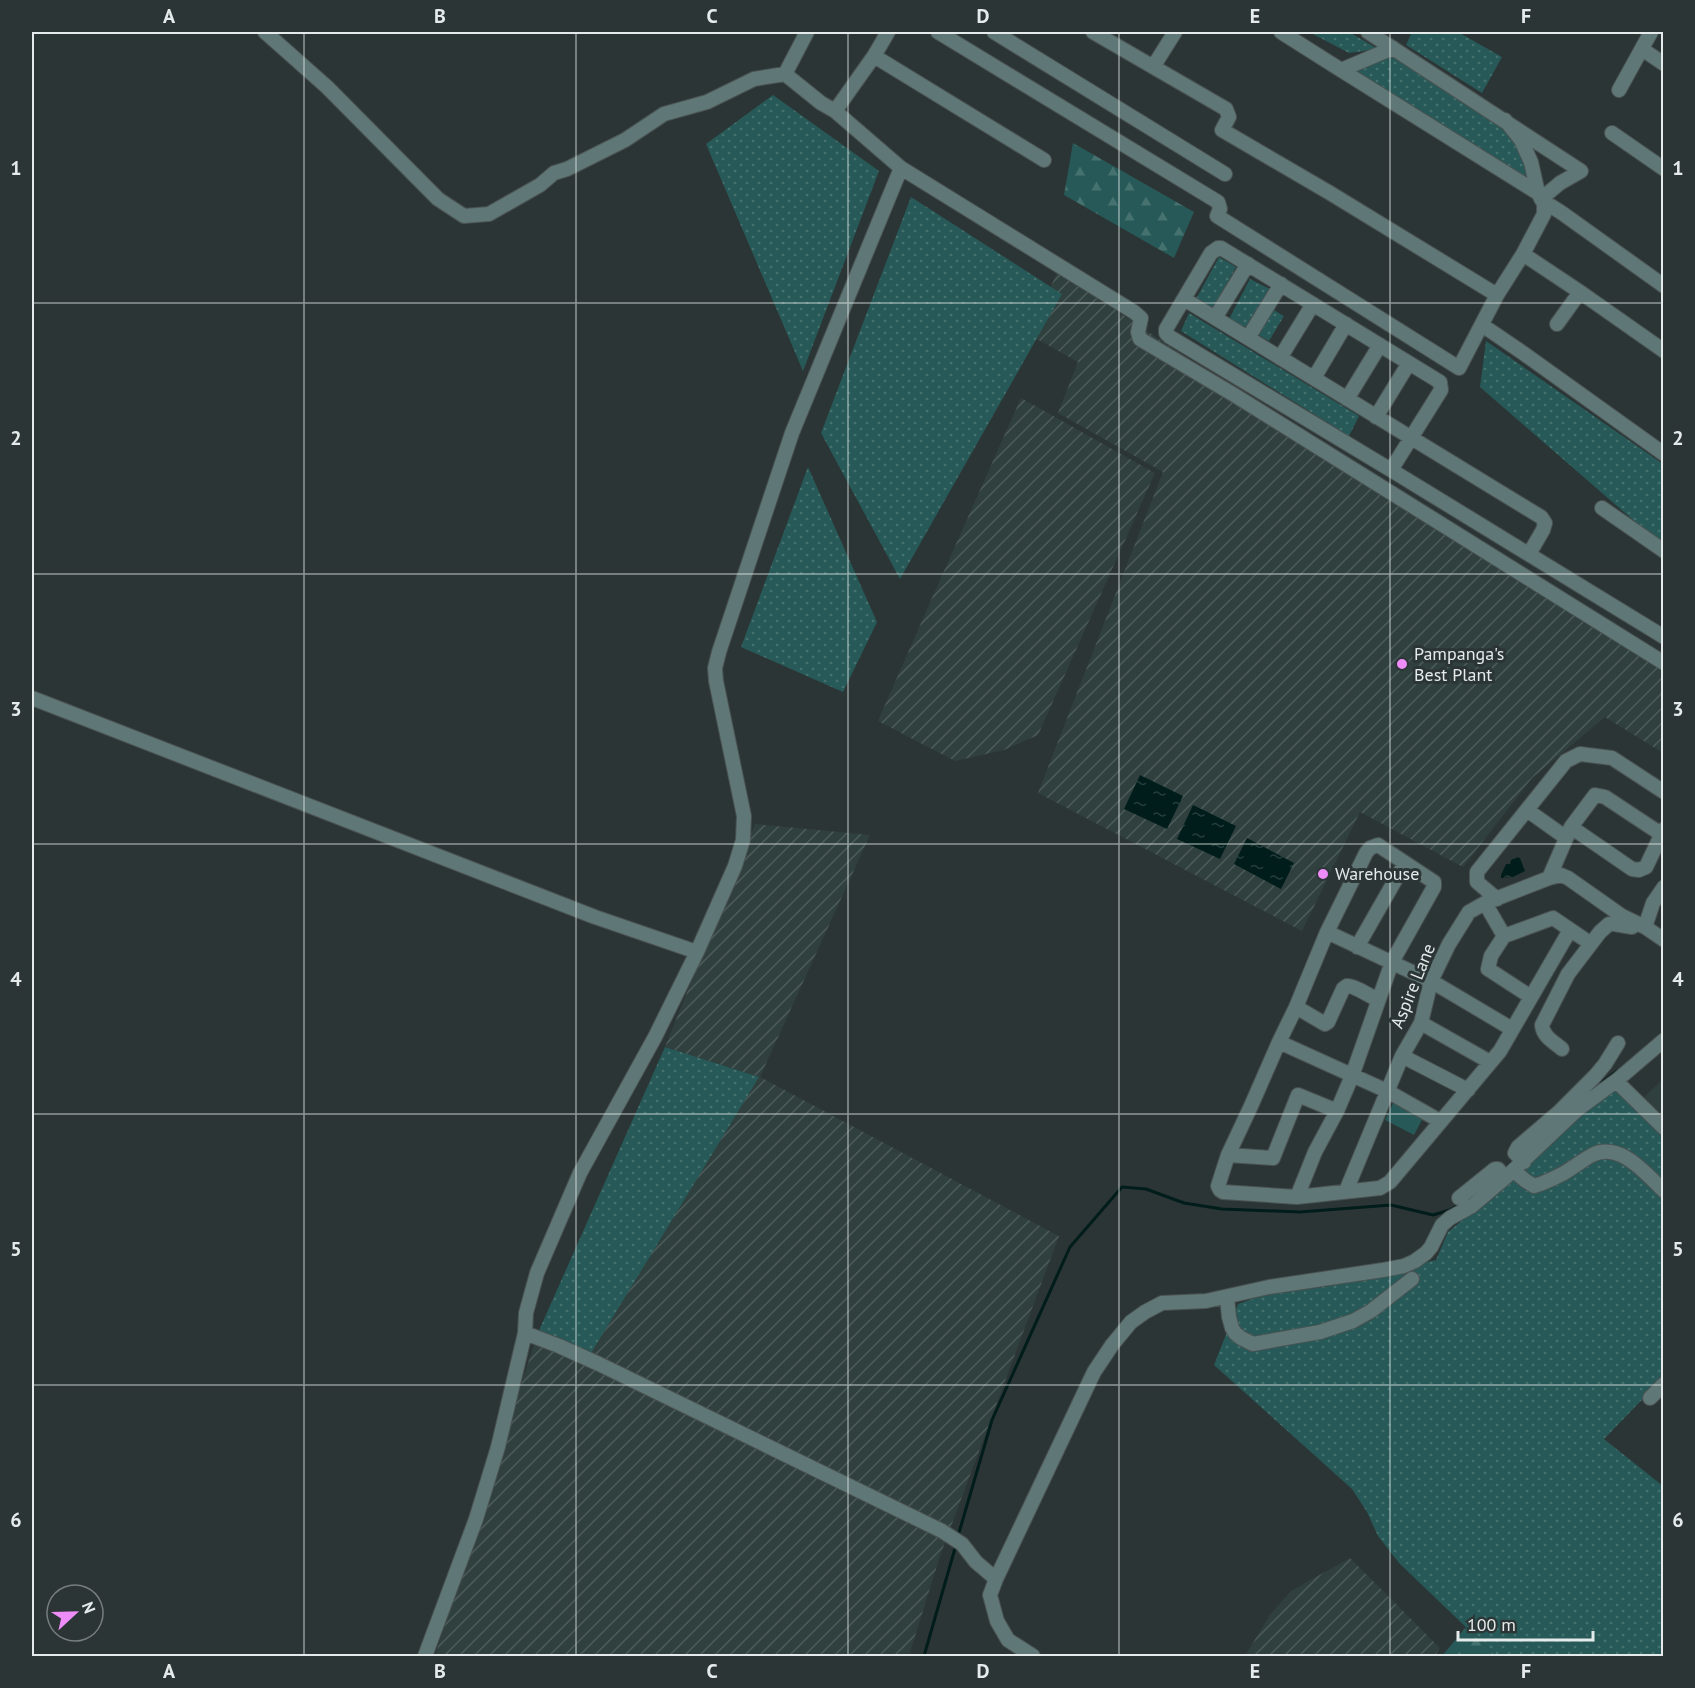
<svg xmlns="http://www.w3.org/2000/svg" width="1695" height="1688" font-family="'PT Sans',sans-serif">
	<defs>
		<pattern id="industrial-furrows" width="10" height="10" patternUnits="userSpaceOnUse" patternTransform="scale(1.5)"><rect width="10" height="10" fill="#2f403e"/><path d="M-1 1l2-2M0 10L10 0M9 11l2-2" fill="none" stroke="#4d5c5a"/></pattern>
		<pattern id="grass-dots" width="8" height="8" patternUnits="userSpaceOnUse" patternTransform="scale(1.5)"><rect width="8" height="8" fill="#265957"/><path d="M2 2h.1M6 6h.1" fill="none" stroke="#45716f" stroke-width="1.8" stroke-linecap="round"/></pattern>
		<pattern id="forest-firs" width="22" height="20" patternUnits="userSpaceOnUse" patternTransform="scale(1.5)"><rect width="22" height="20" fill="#265957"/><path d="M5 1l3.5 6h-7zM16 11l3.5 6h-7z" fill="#45716f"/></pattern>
		<pattern id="water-ripples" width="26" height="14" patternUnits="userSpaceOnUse" patternTransform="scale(1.5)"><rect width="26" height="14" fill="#001d1c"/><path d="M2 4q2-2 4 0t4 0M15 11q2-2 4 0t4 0" fill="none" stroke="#253e3d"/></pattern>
	</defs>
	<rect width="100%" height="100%" fill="#2c3535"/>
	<!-- built -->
	<path fill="#2f403e" d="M1663 1079V1125L1639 1102Z"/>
	<!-- industrial -->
	<path fill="url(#industrial-furrows)" d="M1058 271 1427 520 1663 660V753L1605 717 1532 778 1463 867 1360 812 1302 931 1038 793 1163 472 1058 413 1078 362 1028 334Z
		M1021 398 1155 473 1038 735 1004 750 955 761 878 721 932 598Z
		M755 824 870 835 760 1077 1059 1236 940 1556 909 1656H435L537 1335 759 1077 665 1047Z
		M1350 1558 1440 1648 1435 1656H1245L1270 1615 1291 1591Z"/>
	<!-- grass -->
	<path fill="url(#grass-dots)" d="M1309 32H1349L1378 49 1349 53Z
		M1412 32H1458L1502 57 1482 93 1406 45Z
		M1395 53 1504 123 1519 145 1535 188 1357 72Z
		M773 95 879 171 803 371 706 144Z
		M911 197 1062 294 900 579 821 433Z
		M1219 257 1236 267 1213 309 1196 299Z
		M1250 279 1270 289 1248 329 1229 319Z
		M1272 309 1284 316 1269 341 1257 334Z
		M1189 313 1359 416 1349 436 1181 331Z
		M1486 341 1663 464V546L1480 387Z
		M808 467 877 622 843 692 741 647Z
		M665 1047 759 1077 588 1358 537 1335Z
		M1615 1090 1663 1135V1378L1604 1439 1663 1486V1656H1496L1399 1563 1378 1536 1367 1512 1352 1489 1214 1365 1238 1304 1263 1295 1324 1287 1436 1260 1448 1232 1523 1171 1583 1112Z"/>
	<!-- forest -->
	<path fill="url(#forest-firs)" d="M1073 143 1194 212 1174 258 1064 195Z
		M1466 1627 1496 1656H1442Z"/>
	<!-- pitch -->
	<path fill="#265957" d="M1394 1101 1424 1116 1414 1135 1385 1120Z"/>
	<!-- water -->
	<path fill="url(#water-ripples)" d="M1140 775 1183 796 1167 829 1124 809Z
		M1193 805 1236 826 1220 859 1177 839Z
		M1247 838 1294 863 1281 889 1234 864Z
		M1516 857 1520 858 1525 871 1513 877 1501 878V875L1506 864H1510L1511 860Z"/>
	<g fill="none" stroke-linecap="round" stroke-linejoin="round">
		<!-- stream -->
		<path stroke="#001d1c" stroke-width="3" d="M1584 1096 1617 1071
			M1505 1169 1515 1159
			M958 1536 992 1420 1070 1247 1122 1187 1146 1189 1184 1203 1222 1209 1300 1212 1391 1205 1433 1215 1450 1210 1462 1203
			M924 1656 956 1545"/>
		<!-- minor casing -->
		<g stroke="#4a5252" stroke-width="16">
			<path id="minor" d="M265 32 327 87 438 199 464 216 489 214 540 185 554 173 567 169 625 140 664 114 707 102 754 79 785 74 821 103 835 111
				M938 32 1218 202 1220 209 1217 216 1459 368 1497 295 1523 254 1544 214V204L1538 193 1531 162 1521 140 1505 120
				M994 32 1225 174
				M1093 32 1226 109 1229 117 1222 130 1330 193 1497 295
				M1281 32 1341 70 1393 48
				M1368 32 1581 171 1560 183 1541 199
				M1642 49 1664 64
				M874 56 1044 160
				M1153 67 1175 32
				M1341 70 1538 193
				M785 74 807 32
				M1619 90 1651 32
				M1612 133 1664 169
				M901 168 1134 312 1141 318 1138 332 1140 339 1236 396 1664 663
				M1544 204 1551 206 1562 213 1664 286
				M1523 254 1580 292 1664 351
				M1184 299 1541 517 1545 523 1543 530 1529 554
				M1215 318 1248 264
				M1557 324 1580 292
				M1482 325 1523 353 1664 454
				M1248 338 1281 284
				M1280 358 1313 304
				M1314 378 1346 324
				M1347 399 1380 345
				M1376 417 1409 363
				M1391 470 1441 390 1440 382 1221 248H1218L1211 253 1166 329V333L1170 337 1391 470 1664 637
				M1602 508 1664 551
				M32 698 595 917 697 952
				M1527 810 1565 837
				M1571 827 1632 869 1639 870 1646 867 1664 829
				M1549 878 1571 827 1595 795 1605 797 1661 834
				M1664 887 1653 903 1645 927 1664 940
				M1497 899 1477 882V872L1566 761 1580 754 1612 758 1664 792
				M1485 903 1504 936 1491 956 1488 969 1531 997
				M1327 932 1431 981 1512 1029
				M1504 936 1553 918 1584 939
				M1357 947 1405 863
				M1296 1007 1325 1024 1328 1022 1343 989C1344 988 1345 987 1347 986 1353 985 1372 997 1378 1000
				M1421 1023 1490 1062
				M1279 1042 1387 1091 1440 1121
				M1562 1049C1554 1042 1543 1037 1542 1025L1568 974 1600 932 1609 924H1614L1632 927 1636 924
				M1402 1056 1468 1090
				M1616 1081 1664 1128
				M1337 1111 1315 1152 1297 1197 1380 1188 1390 1182 1500 1051 1570 930
				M1228 1155 1273 1158 1298 1095 1337 1111 1352 1076 1392 962 1434 887V882L1378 845 1370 848 1366 853 1327 932 1296 1007 1279 1042 1251 1106 1228 1155 1218 1186 1220 1190 1223 1192 1297 1197
				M1524 1162 1515 1153 1518 1147 1560 1111 1595 1076 1605 1064 1618 1043
				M1514 1171 1526 1181 1534 1186C1545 1183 1554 1178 1564 1173 1574 1167 1583 1160 1592 1155 1620 1141 1646 1174 1664 1191
				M1346 1191 1402 1056 1421 1023 1431 981 1449 944 1469 912 1485 903 1549 878 1561 875 1568 878 1622 916 1645 927
				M1459 1198 1495 1169H1498L1505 1178
				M1227 1297 1229 1317 1232 1328 1235 1333 1241 1338 1253 1344 1320 1332 1353 1321 1371 1311 1412 1279
				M525 1333 559 1346 599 1364 942 1531 962 1544 976 1562 996 1579 990 1595 997 1621 1008 1640 1033 1656
				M1650 1398 1664 1384
				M996 1579 1094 1372 1112 1345 1131 1322 1145 1312 1162 1303 1206 1301 1269 1287 1383 1270 1404 1266 1415 1261 1426 1253 1431 1247 1442 1225 1450 1218 1472 1206 1505 1178 1578 1109 1616 1081 1664 1040
				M425 1656 476 1519 498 1447 525 1333 526 1313 537 1273 580 1173 655 1037 697 952 735 866 743 840 744 816 716 681 715 668 719 652 792 433 901 168 835 111 874 56 888 32"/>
		</g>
		<!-- minor -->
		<use href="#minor" stroke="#5f7776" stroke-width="14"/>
	</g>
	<!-- grid -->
	<path fill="none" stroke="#e5ebea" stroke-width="1.5" stroke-opacity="0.55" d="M304 32V1656M576 32V1656M848 32V1656M1119 32V1656M1390 32V1656M32 303H1664M32 574H1664M32 844H1664M32 1114H1664M32 1385H1664"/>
	<!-- markers -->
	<g fill="#ee8cf8" stroke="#2c3535" stroke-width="2">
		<circle cx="1402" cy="664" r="6"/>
		<circle cx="1323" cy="874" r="6"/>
	</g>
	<g text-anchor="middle" stroke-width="6" stroke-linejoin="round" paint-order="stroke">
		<!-- poi labels -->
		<g font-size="18" fill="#e5ebea" stroke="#2c3535" text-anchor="start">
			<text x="1414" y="660">Pampanga's<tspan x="1414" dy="21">Best Plant</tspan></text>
			<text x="1335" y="880">Warehouse</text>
		</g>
		<!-- street labels -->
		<g font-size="18" fill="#e5ebea" stroke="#2c3535">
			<text transform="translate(1413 986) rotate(-68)" y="6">Aspire Lane</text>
		</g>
	</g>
	<!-- border -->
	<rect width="1695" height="1688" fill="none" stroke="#2c3535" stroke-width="66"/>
	<!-- north arrow -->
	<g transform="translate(75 1613) rotate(68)"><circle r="28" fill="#2c3535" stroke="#767e7d" stroke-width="1.5"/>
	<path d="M0-4.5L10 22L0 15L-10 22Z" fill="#ee8cf8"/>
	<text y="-9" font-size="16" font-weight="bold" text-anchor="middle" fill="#e5ebea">N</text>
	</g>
	<!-- scale -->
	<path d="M1458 1631v9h135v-9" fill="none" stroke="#e5ebea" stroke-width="3"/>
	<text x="1467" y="1631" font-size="18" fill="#e5ebea" stroke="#2c3535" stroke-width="4.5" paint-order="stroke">100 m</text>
	<rect x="33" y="33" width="1629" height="1622" fill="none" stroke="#e5ebea" stroke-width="2"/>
	<g font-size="20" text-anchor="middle" font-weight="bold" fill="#e5ebea">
		<text x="169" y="23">A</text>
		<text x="440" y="23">B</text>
		<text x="712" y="23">C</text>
		<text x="983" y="23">D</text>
		<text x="1255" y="23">E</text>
		<text x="1526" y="23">F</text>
		<text x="16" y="175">1</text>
		<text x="1678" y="175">1</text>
		<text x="16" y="445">2</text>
		<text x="1678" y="445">2</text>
		<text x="16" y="716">3</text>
		<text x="1678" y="716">3</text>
		<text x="16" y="986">4</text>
		<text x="1678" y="986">4</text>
		<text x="16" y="1256">5</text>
		<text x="1678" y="1256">5</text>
		<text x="16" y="1527">6</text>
		<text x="1678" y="1527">6</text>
		<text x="169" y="1678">A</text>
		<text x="440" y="1678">B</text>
		<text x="712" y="1678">C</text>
		<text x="983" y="1678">D</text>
		<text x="1255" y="1678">E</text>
		<text x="1526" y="1678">F</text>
	</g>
</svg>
